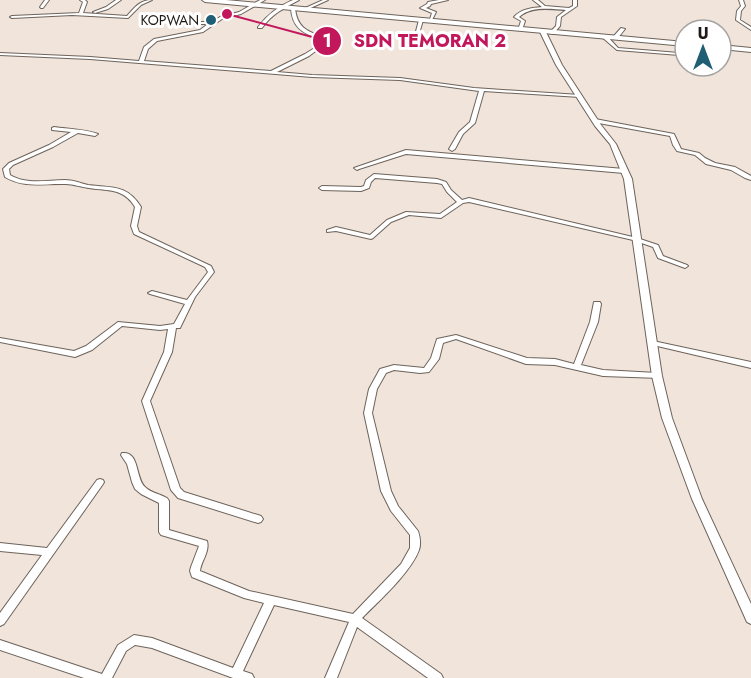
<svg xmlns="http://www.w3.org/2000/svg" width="751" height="678" font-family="Jost,sans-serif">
	<rect width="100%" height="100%" fill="#f0e4db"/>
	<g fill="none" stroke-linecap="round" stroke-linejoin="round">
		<!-- minor casing -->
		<g stroke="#6d635b" stroke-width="2">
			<path id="minor" d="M45 0H49L43 8H41L40 7Z
				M80 0H85L87 2 83 13 127 16C135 7 140 0 152 0L141 5 128 18 72 15 12 18 10 17 12 16 79 13 83 2Z
				M116 0H121L108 9 95 13 93 12 106 7Z
				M260 0H265L241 14 222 19 203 32 157 41 148 49 144 61 271 71 305 54 321 44 319 39C302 33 292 27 291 8L293 7 295 8C297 27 306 31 323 37L325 44 309 56 277 72 312 75 400 78 474 88 580 95 582 96 580 97 484 91 475 123 463 134 455 149 452 151 449 149 459 132 470 122 479 91 400 80 312 77 90 59 0 55V53L90 57 139 61 144 47 154 39 200 30 208 24H168V22H212L220 17 239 12Z
				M293 0H299C284 8 272 14 262 28H258V27C268 14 279 6 293 0Z
				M323 0H328L306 10 303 9Z
				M439 0H448L431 4 430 6 426 8 436 12 431 22H429L432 13 420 8 427 4 428 2Z
				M533 0H538L545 6 569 8 573 6V0H577V6L561 17 560 26 553 34 549 33 556 26 557 17 566 10C551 9 531 6 519 17L525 21 522 30H518L521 21 514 17C521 9 531 8 542 7Z
				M739 0H743L745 6 741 11 740 20 751 27V30L736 20 737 11 741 6Z
				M421 19 423 20 419 34 415 35 419 20Z
				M621 28 625 29 617 39H613V37Z
				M603 36H607L618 48 679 53 681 54 679 55 617 50 603 38Z
				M595 119 674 134 681 149 699 153 705 158 715 163 735 167 751 176V180L745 178 731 170 706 164 695 155 677 151 673 145 670 136 593 122 592 121Z
				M54 127C68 129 85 129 98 134L95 136 78 133 53 147 13 165 9 169 10 175C27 185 46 180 65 180 73 180 80 183 88 185 111 188 127 184 141 207L137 226 139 232 211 266 214 272 195 297 180 328H176L172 352 150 401 180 488 184 492 261 516 263 519 261 522 258 523 178 498 171 490 142 401 164 352 168 329 160 330 122 326 92 350 75 357 0 342V338L74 351 86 346 118 322 160 326 174 324 185 304 150 294 148 293 152 291 187 300 208 272 205 267 134 234 131 226 135 207C124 188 108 191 89 188 81 187 73 184 66 184 44 183 25 189 5 177L3 169 9 163 49 145 71 132 52 130V128Z
				M406 150 624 169 627 171 624 173 406 154 359 169 357 170 354 168Z
				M374 174 437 179 446 182 451 190 462 200 469 198 637 238 658 245 663 256 687 265 688 266 685 268 658 258 653 247 633 240 469 202 463 203 441 218 409 215 391 222 373 238 371 239 336 231 327 232V230L336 227 370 235 387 220 406 212 440 214 457 202 447 192 442 184 437 183 375 178 371 182 369 188 361 191 322 190 319 188 322 186 361 187 364 186 366 180Z
				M594 302H600L601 304 598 322 581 365 603 370 657 373 660 374 661 376 660 378 603 376 555 365 526 364 456 339 443 343 439 359 429 372 420 373 394 370 386 373 377 389 372 413 391 491 398 506 418 531C420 537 421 544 419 550 411 572 379 601 362 618L441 674 443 678H428L357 627 337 678H325L349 622 274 605 243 671 252 674 254 678H233L152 648 135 645 126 651 112 678H84L0 650V640L102 674 118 645 134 635 152 638 233 668 264 603 244 598 192 577 190 571 191 567 199 546 161 535 159 532V503L141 494 135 489 132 482 127 464 121 455 122 453C140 451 135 478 145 487 151 493 160 494 167 498L169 501V530L207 541C210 552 201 561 200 571L249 591 353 614 401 564 410 548V535L391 511 381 491 364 413 369 389 380 369 394 365 424 368 431 358 437 339 456 335 527 358 555 359 574 364 590 322Z
				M650 341H653L751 362V368L653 345 649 343Z
				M100 479 103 480 104 482 103 484 4 624 0 626V613L42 555 0 551V543L47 548 97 480Z"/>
		</g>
		<!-- tertiary casing -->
		<g stroke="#6d635b" stroke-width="2">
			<path id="tertiary" d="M541 31 546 32 562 65 601 125 616 144 632 179 662 376 672 418 702 499 751 604V624L747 622 692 499 662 418 652 376 624 179 610 144 595 126 556 65 540 32Z"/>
		</g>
		<!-- primary casing -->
		<g stroke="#6d635b" stroke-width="2">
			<path id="primary" d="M202 0H226L685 42V46L205 2Z
				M721 45 751 48V52L721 49Z"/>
		</g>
		<!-- minor -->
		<use href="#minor" fill="#fff" fill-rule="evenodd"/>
		<!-- tertiary -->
		<use href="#tertiary" fill="#fff" fill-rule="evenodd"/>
		<!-- primary -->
		<use href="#primary" fill="#fff" fill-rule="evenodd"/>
	</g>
	<!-- markers -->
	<circle fill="#1f5e74" stroke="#fff" stroke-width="2" cx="211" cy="20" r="6"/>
	<g text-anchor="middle" stroke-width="6" stroke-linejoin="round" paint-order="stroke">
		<!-- far-poi labels -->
		<g font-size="14" fill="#1e1a17" stroke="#fff" text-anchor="end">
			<text x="199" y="25">KOPWAN</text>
		</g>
	</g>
	<!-- callouts -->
	<path fill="none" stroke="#c2185b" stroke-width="2" d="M227 14L327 41"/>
	<g fill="#c2185b" stroke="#fff" stroke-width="2">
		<circle cx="227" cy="14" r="6"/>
		<circle cx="327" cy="41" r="15"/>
	</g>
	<g font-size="18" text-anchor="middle" font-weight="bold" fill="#fff">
		<text x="327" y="47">1</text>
	</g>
	<g font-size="18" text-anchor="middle" font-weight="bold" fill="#c2185b" stroke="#fff" stroke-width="6" stroke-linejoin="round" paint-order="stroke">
		<text x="430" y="47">SDN TEMORAN 2</text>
	</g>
	<!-- north arrow -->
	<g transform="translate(703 48)"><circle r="28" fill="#ffffff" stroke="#a5a3a2" stroke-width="1.5"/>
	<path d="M0-4.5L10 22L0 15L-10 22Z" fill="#1f5e74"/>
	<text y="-9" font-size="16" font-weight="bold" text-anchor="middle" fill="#1e1a17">U</text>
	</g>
</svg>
